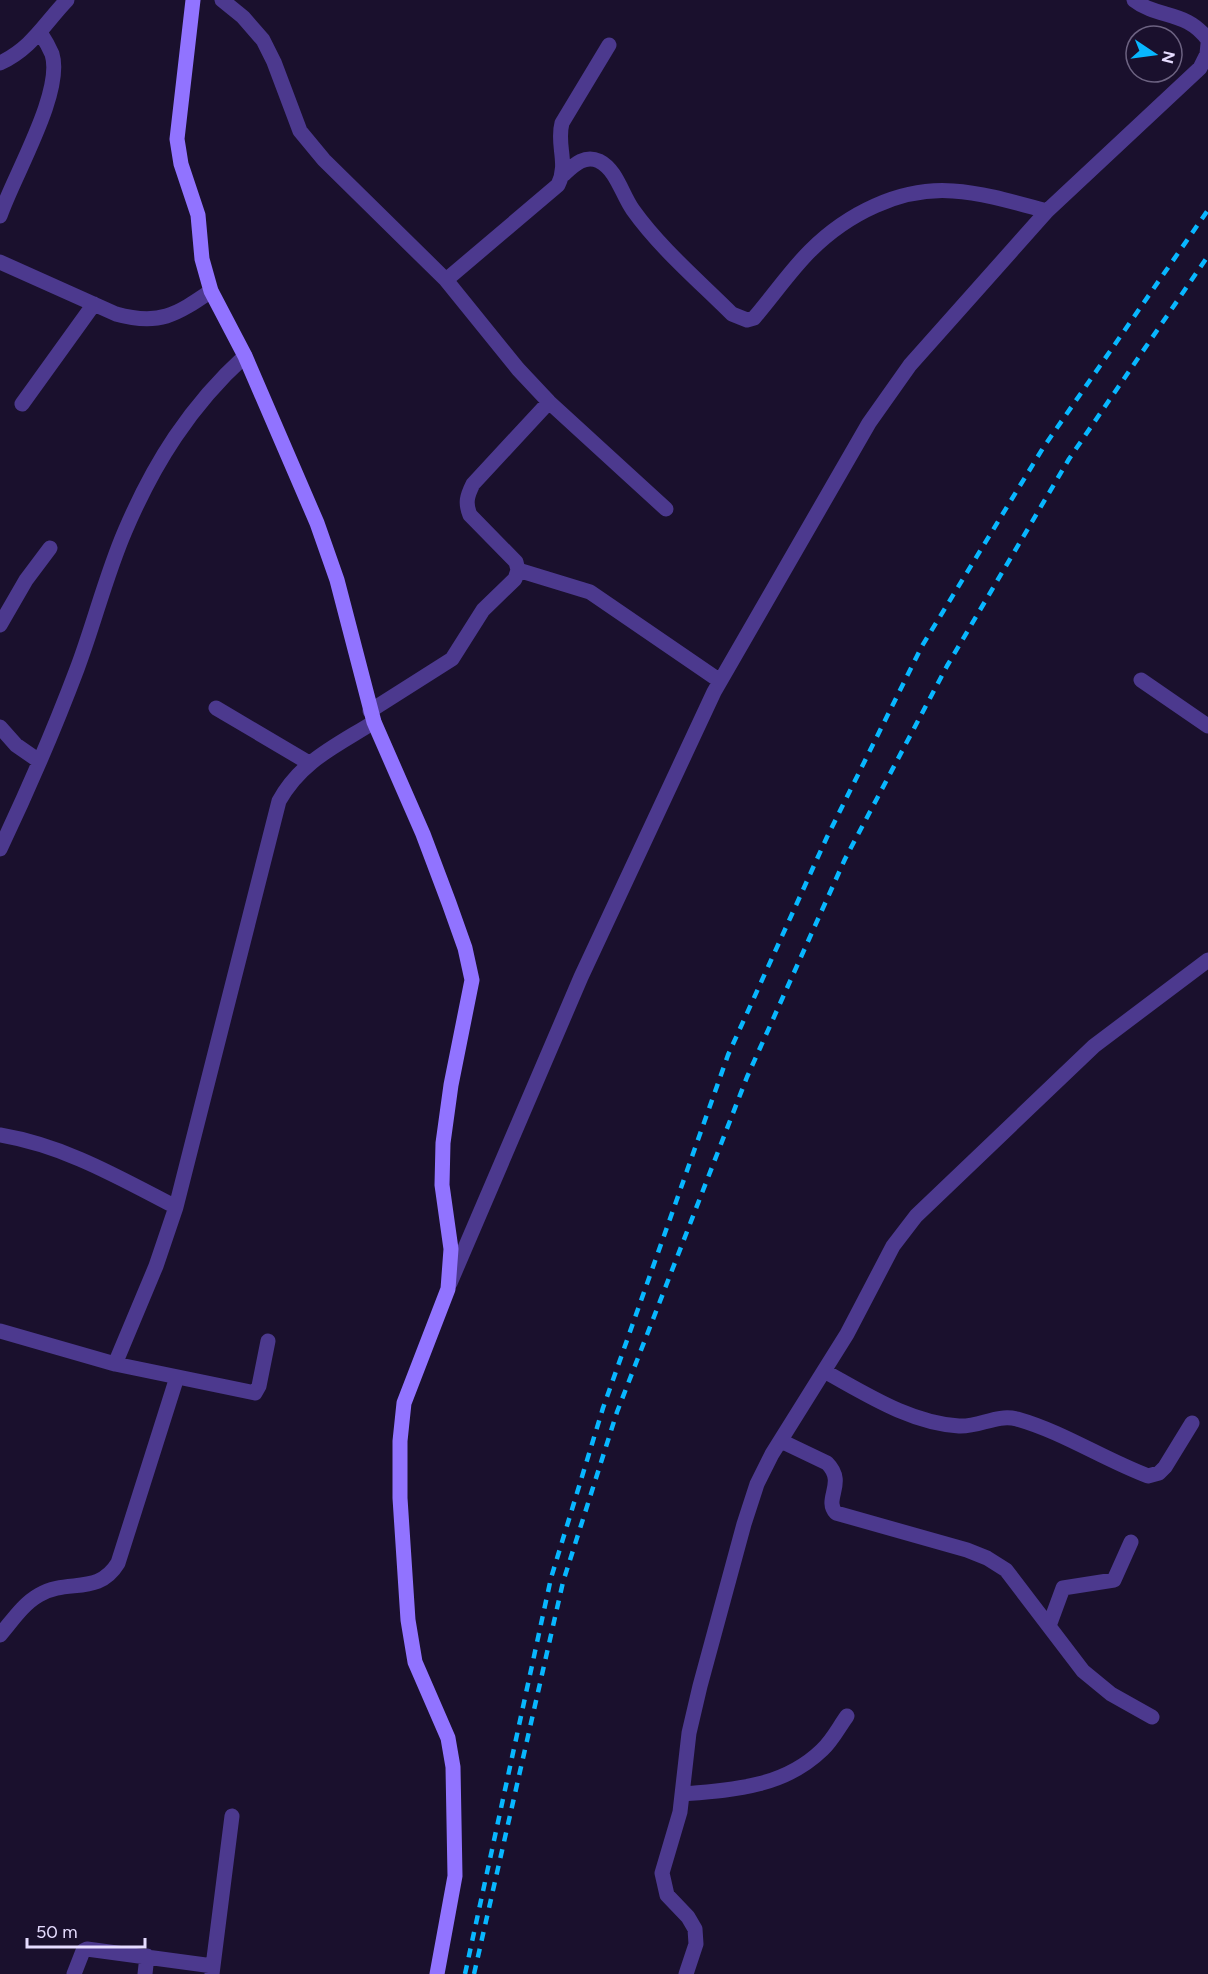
<svg xmlns="http://www.w3.org/2000/svg" width="1208" height="1974" font-family="Figtree,sans-serif">
	<rect width="100%" height="100%" fill="#1a102d"/>
	<g fill="none" stroke-linecap="round" stroke-linejoin="round">
		<!-- street -->
		<path stroke="#4c398e" stroke-width="15" d="M222 0 243 17 263 40 274 62 300 131 324 160 446 280 518 369 549 402 666 509
			M1134 0C1158 19 1187 10 1208 40
			M0 63C32 48 44 24 67 0
			M563 175C573 166 584 154 599 161 617 170 622 195 633 210 660 248 699 281 732 314L747 320 754 318C773 296 790 271 810 251 847 214 900 187 953 191 985 193 1017 203 1047 211
			M0 216C13 177 64 92 52 54 49 47 45 40 41 34
			M0 262 116 314C159 326 176 315 211 291
			M446 280 558 185C569 163 556 145 562 123L609 45
			M22 404 94 304
			M518 570 590 592 720 681
			M0 625 26 580 50 548
			M1141 680 1208 726
			M216 708 309 763
			M370 711 452 659 483 610 515 579 518 570 516 562 470 515C465 503 467 496 473 484L549 402
			M0 727 16 745 39 761
			M0 849C28 790 54 730 77 669 94 624 106 575 125 531 154 463 190 406 245 356
			M0 1135C65 1146 118 1177 176 1207
			M450 1283 581 977 714 692 869 423 910 365 1047 211 1200 68 1207 54 1208 44
			M0 1331 115 1364 156 1266 176 1207 279 801C301 761 336 746 374 722
			M115 1364 255 1393 259 1386 268 1341
			M824 1371C866 1394 910 1423 959 1426 980 1427 996 1414 1017 1419 1063 1432 1103 1459 1148 1476L1159 1473 1165 1467 1192 1423
			M781 1441 827 1463C847 1483 823 1499 836 1513L967 1550 987 1558 1006 1570 1083 1671 1111 1694 1152 1717
			M1049 1626 1063 1588 1114 1580 1131 1542
			M0 1635C12 1621 23 1604 39 1595 68 1578 98 1596 118 1563L177 1377
			M683 1794C733 1790 784 1787 822 1750 832 1741 839 1727 847 1716
			M74 1974 83 1951 87 1949 213 1966
			M145 1974 147 1956
			M212 1974 232 1816
			M686 1974 696 1944 695 1929 688 1917 667 1895 662 1873 680 1812 689 1733 700 1686 744 1524 757 1484 772 1454 847 1334 893 1246 916 1216 1094 1046 1208 960"/>
		<!-- secondary -->
		<path stroke="#9173ff" stroke-width="15" d="M193 0 177 139 181 164 198 215 202 259 211 291 245 356 317 523 337 580 374 722 423 834 449 903 465 948 472 980 451 1085 443 1143 442 1185 451 1249 448 1289 404 1403 400 1441V1498L408 1620 415 1662 448 1738 453 1767 455 1876 437 1974"/>
		<!-- rail -->
		<path stroke="#08b7ff" stroke-width="4.5" stroke-dasharray="9 8" stroke-linecap="butt" d="M465 1974 551 1578 603 1408 728 1055 827 837 922 646 1043 448 1208 210
			M474 1974 563 1582 617 1412 747 1077 845 859 947 666 1069 459 1208 256"/>
	</g>
	<!-- north arrow -->
	<g transform="translate(1154 54) rotate(103)"><circle r="28" fill="#1a102d" stroke="#6c6281" stroke-width="1.5"/>
	<path d="M0-4.5L10 22L0 15L-10 22Z" fill="#08b7ff"/>
	<text y="-9" font-size="16" font-weight="bold" text-anchor="middle" fill="#e6dcff">N</text>
	</g>
	<!-- scale -->
	<path d="M27 1938v9h118v-9" fill="none" stroke="#e6dcff" stroke-width="3"/>
	<text x="36" y="1938" font-size="18" fill="#e6dcff" stroke="#1a102d" stroke-width="4.5" paint-order="stroke">50 m</text>
</svg>
